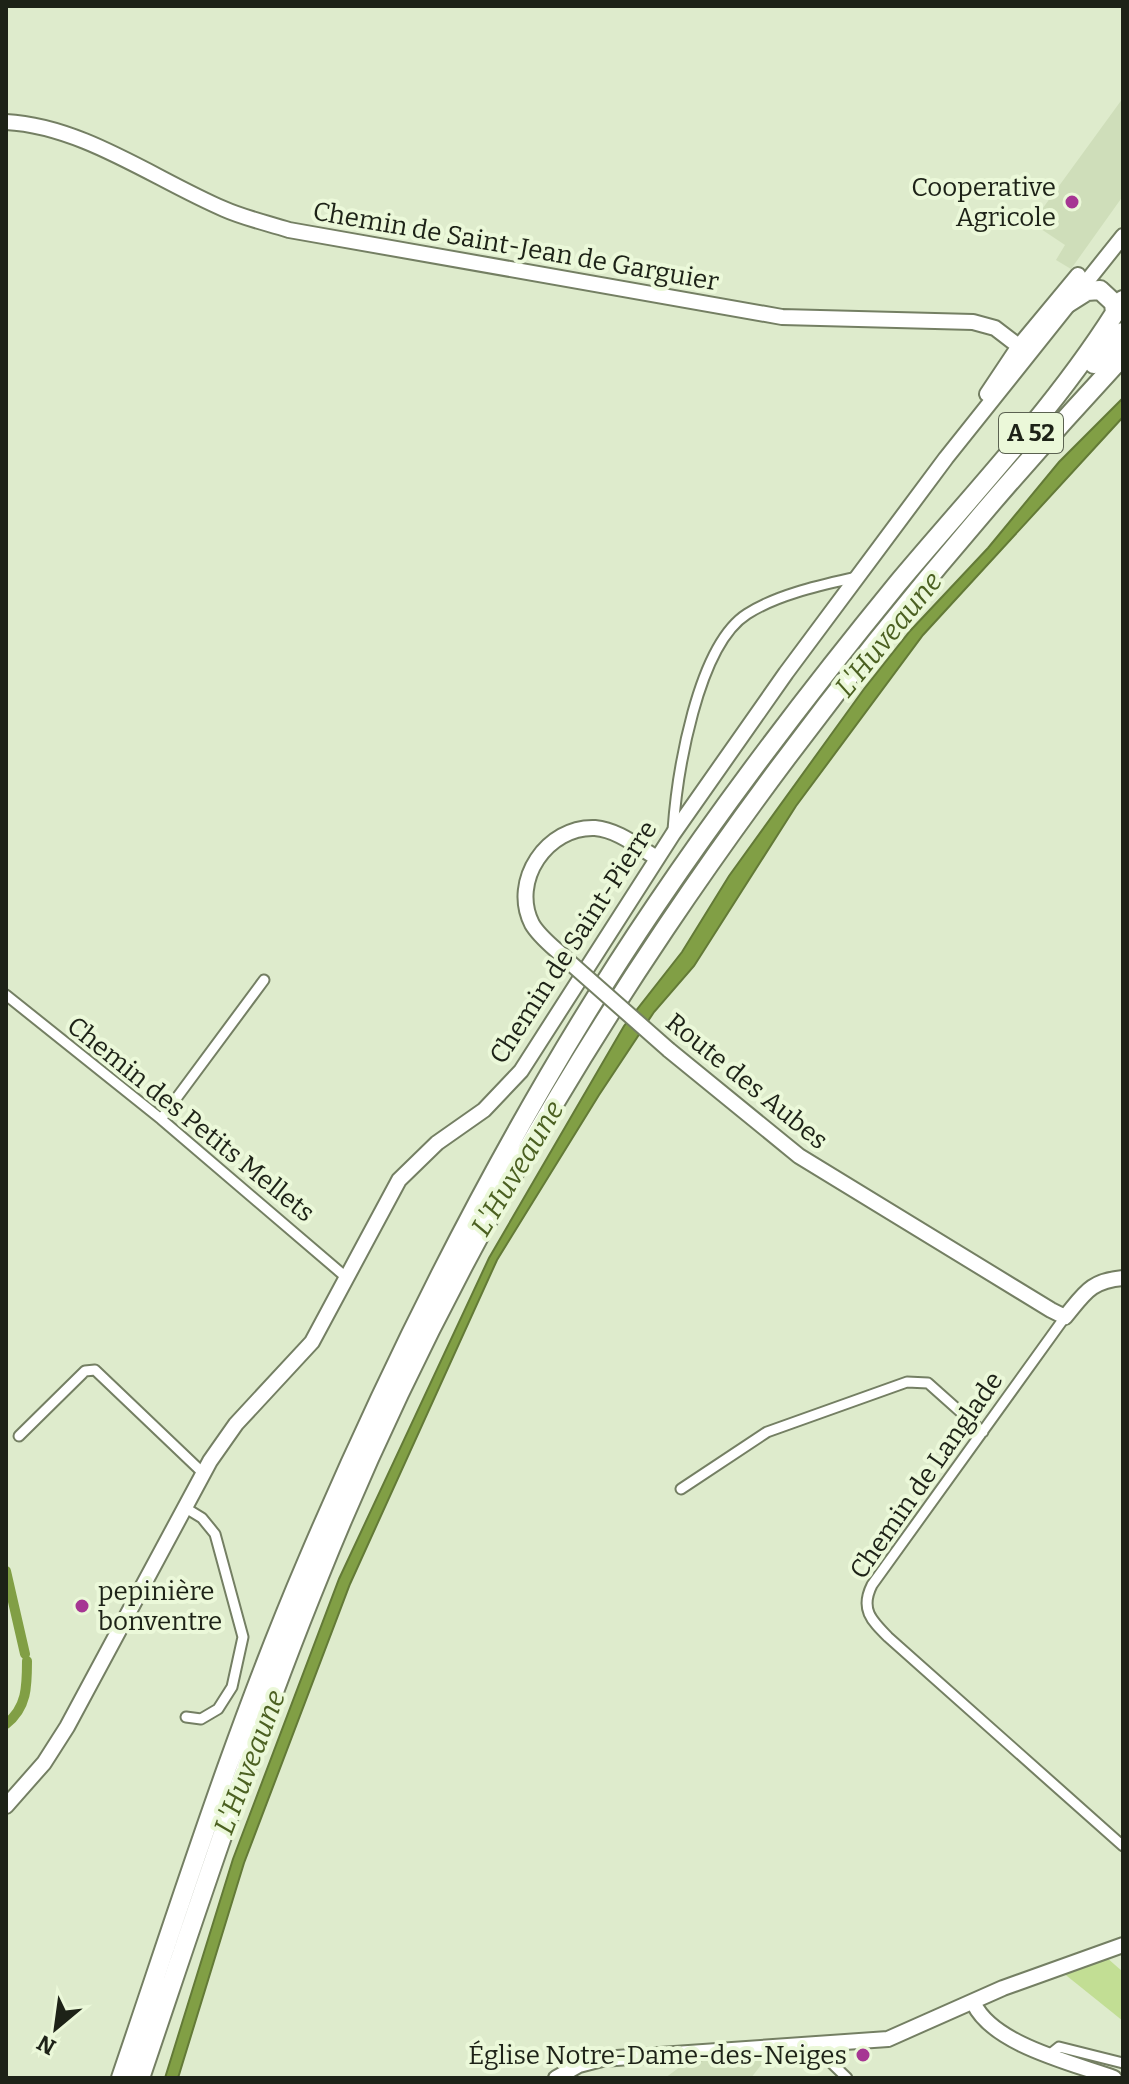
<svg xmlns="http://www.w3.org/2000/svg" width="1129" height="2084" font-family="Bitter,serif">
	<rect width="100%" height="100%" fill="#deebcc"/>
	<!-- built -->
	<path fill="#cfdeba" d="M1123 98V196L1071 269 1056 260 1065 245 1032 223Z
		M763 2056 765 2060 751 2078H665L688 2061 708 2060 711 2067H725L730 2059Z"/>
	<!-- green -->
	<path fill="#c2de94" d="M1106 1957 1123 1972V2021L1062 1972Z"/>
	<!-- water -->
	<path fill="#819f45" stroke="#637a37" stroke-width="2" d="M1123 398V417L923 635 796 806 694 966 654 1012 599 1095 497 1260 350 1584 244 1863 178 2078H165L233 1859 339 1579 489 1258 624 1026 682 952 729 876 864 689 910 631 988 548 1059 462Z"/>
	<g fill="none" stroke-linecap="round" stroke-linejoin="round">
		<!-- canal -->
		<path stroke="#819f45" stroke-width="10" d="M6 1571 25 1654
			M6 1724C27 1708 27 1686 27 1661"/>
		<!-- street casing -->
		<g stroke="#747f63" stroke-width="13">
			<path id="street" d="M673 830C677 774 697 646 747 614 778 594 822 585 857 577
				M6 995 161 1119 347 1278
				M161 1119 264 980
				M1065 1317 872 1585C860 1609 871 1620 888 1637L1123 1846
				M19 1436 85 1371 95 1370 203 1473
				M681 1489 767 1432 907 1382 928 1383 983 1432
				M184 1507 202 1518 215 1534 243 1637 232 1687 218 1709 201 1719 186 1717
				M814 2046 847 2078
				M1049 2055 1059 2047 1123 2063"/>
		</g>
		<!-- secondary casing -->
		<g stroke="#747f63" stroke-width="18">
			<path id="secondary" d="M6 122C83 126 154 179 224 209 244 218 267 223 289 230L782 317 973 322 995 328 1029 354
				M987 394 1019 346 1078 275
				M567 960C556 949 540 938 532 924 510 881 547 826 595 828 618 830 638 847 657 858
				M669 1050 799 1156 1051 1310 1065 1317C1085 1293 1090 1281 1123 1278
				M6 1806 44 1763 67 1727 210 1461 236 1424 312 1342 399 1180 437 1143 484 1110 521 1071 673 834 786 673 946 458 1123 236
				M974 2004C994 2045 1073 2063 1114 2078
				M556 2078 579 2065 602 2059 888 2039 1003 1988 1123 1945"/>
		</g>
		<!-- highway casing -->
		<g stroke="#747f63" stroke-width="22">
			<path id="highway" d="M1068 303 1087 291 1100 290 1114 303 1115 313
				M1094 364 1123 332
				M121 2078C180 1905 235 1730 307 1562 404 1335 517 1110 656 905 731 794 813 687 898 583 975 491 1061 402 1123 300
				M140 2078C197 1910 252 1740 319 1576 505 1115 787 719 1123 356"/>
		</g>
		<!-- street -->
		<use href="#street" stroke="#fff" stroke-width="9"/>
		<!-- secondary -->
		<use href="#secondary" stroke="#fff" stroke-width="14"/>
		<!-- highway -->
		<use href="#highway" stroke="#fff" stroke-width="18"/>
		<!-- secondary-bridge casing -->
		<g stroke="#747f63" stroke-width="18" stroke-linecap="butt">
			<path id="secondary-bridge" d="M567 960 669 1050"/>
		</g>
		<!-- secondary-bridge -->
		<use href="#secondary-bridge" stroke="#fff" stroke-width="14"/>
	</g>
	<!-- markers -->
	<g fill="#a63693" stroke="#ebf8d9" stroke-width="3">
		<circle cx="1072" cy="202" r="8"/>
		<circle cx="82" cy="1606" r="8"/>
		<circle cx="863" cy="2055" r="8"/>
	</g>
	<g text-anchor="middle" stroke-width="8" stroke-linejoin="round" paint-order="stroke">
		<!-- shield labels -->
		<rect fill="#ebf8d9" stroke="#5b6251" stroke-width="2" x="999" y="413" width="64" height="40" rx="6"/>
		<g font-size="24" font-weight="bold" fill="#1d2217">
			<text x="1031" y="441">A 52</text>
		</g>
		<!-- poi labels -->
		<g font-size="26" fill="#1d2217" stroke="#ebf8d9" text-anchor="end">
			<text x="1056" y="196">Cooperative<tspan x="1056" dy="30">Agricole</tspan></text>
			<text x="98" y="1600" text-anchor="start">pepinière<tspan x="98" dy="30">bonventre</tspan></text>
			<text x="847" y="2064">Église Notre-Dame-des-Neiges</text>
		</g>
		<!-- street labels -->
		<g font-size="26" fill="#1d2217" stroke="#ebf8d9">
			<text transform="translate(516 246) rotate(10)" y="9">Chemin de Saint-Jean de Garguier</text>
			<text transform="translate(573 942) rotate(-57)" y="9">Chemin de Saint-Pierre</text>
			<text transform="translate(747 1081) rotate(39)" y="9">Route des Aubes</text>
			<text transform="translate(191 1119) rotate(39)" y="9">Chemin des Petits Mellets</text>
			<text transform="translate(926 1475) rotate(-55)" y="9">Chemin de Langlade</text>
		</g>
		<!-- water labels -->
		<g font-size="28" font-style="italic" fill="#4b6021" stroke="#ebf8d9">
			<text transform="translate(888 634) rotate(-51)" y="10">L'Huveaune</text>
			<text transform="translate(517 1168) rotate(-59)" y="10">L'Huveaune</text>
			<text transform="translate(249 1762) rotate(-69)" y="10">L'Huveaune</text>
		</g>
	</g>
	<!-- border -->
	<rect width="1129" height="2084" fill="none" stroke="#1d2217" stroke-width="16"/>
	<!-- north arrow -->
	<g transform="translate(56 2028) rotate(209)" stroke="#ebf8d9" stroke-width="6" paint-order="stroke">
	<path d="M0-6L14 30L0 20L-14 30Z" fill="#1d2217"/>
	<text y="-12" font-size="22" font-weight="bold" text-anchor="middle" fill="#1d2217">N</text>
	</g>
</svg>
